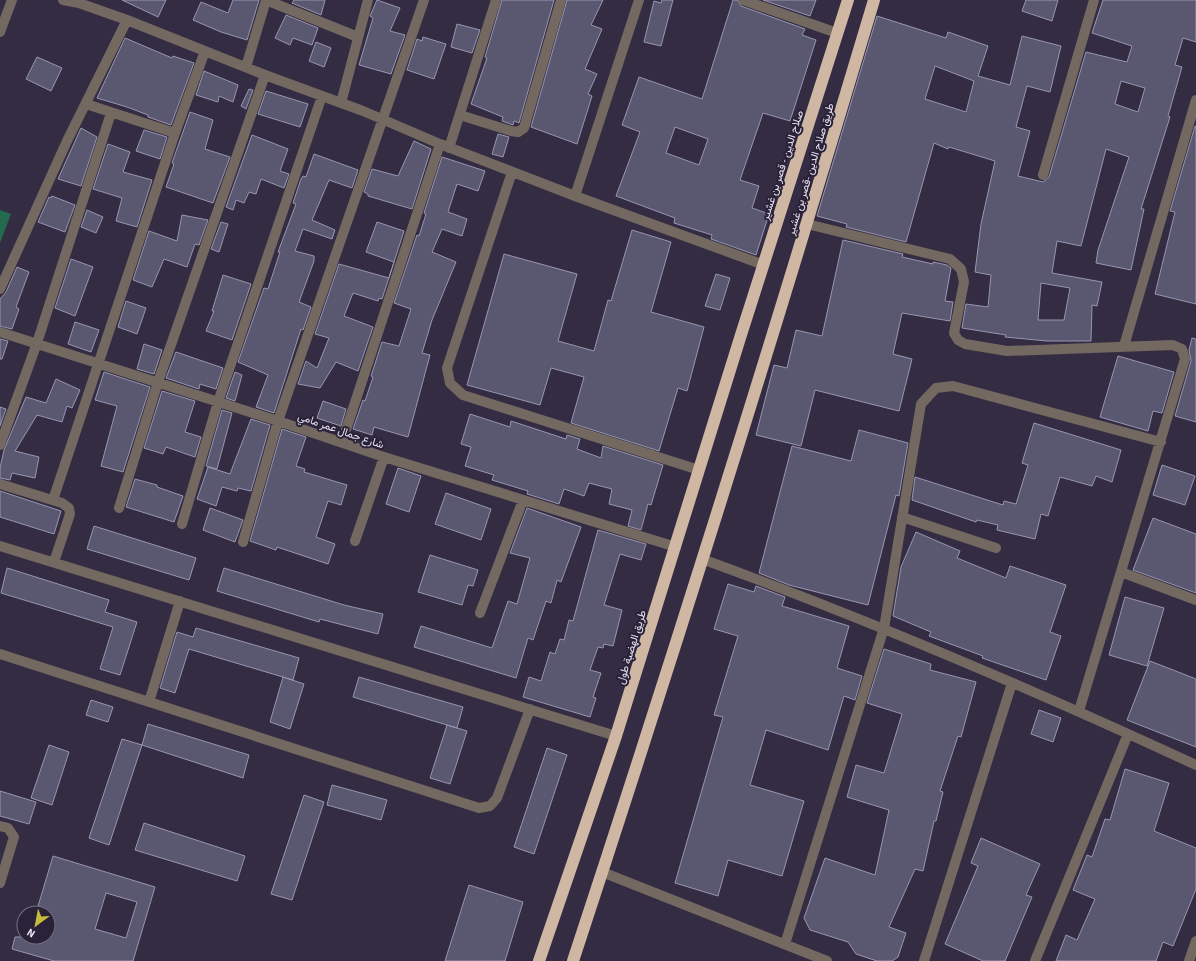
<svg xmlns="http://www.w3.org/2000/svg" width="1196" height="961" font-family="'Source Sans 3',Vazirmatn,sans-serif">
	<rect width="100%" height="100%" fill="#342c42"/>
	<!-- green -->
	<path fill="#246a4c" d="M0 210 11 214 0 243Z"/>
	<!-- building -->
	<path fill="#5a5770" stroke="#9896b1" fill-rule="evenodd" d="M122 0H166L158 17Z
		M233 0H259L247 40 221 32 193 20 201 2 228 13Z
		M294 0H325L321 15 292 3Z
		M377 0 400 8 390 31 405 35 391 74 359 65 373 18 370 16Z
		M502 0H554L519 123 514 121 513 125 502 121 503 117 471 104 487 58 485 57Z
		M567 0H603L591 25 602 29 585 69 597 74 588 94 592 96 577 144 531 127Z
		M662 0H673L661 46 644 42 654 1 661 3Z
		M733 0H737L741 6 805 29 802 35 816 40 790 121 763 113 740 180 759 186 752 208 769 214 756 255 711 239 712 235 674 223 675 218 616 196 640 132 622 125 639 77 702 99ZM675 127 708 139 699 165 666 153Z
		M763 0H816L810 16Z
		M1026 0H1058L1052 21 1022 11Z
		M1103 0H1196V42L1183 38 1175 65 1182 67 1168 116 1170 117 1141 209H1144L1131 270 1096 263 1098 250 1129 157 1106 149 1081 246 1057 241 1052 273 1102 282 1097 306 1092 305 1091 341H1047L1005 337 1006 335 962 328 966 304 988 307 991 275 975 272 981 224 995 161 949 147 948 149 934 143 906 242 846 227 847 224 817 216 877 16 946 38 948 32 988 46 978 76 1010 85 1022 36 1061 46 1050 92 1027 86 1016 127 1030 131 1018 176 1043 182 1049 177 1086 52 1127 62 1132 46 1092 33ZM935 66 974 81 966 112 925 99ZM1121 81 1145 88 1138 112 1115 104ZM1041 283 1070 288 1064 320H1038Z
		M286 15 318 28 312 45 293 38 290 45 275 38Z
		M457 24 480 30 472 53 451 47Z
		M423 37 446 44 434 79 407 70 417 39 422 41Z
		M125 38 172 58 173 56 194 63 171 125 148 117V115L127 107 97 98Z
		M316 42 331 48 324 67 309 61Z
		M37 57 62 68 51 91 26 79Z
		M204 71 238 85 233 102 219 96 218 102 196 95Z
		M249 89 253 90 246 109 241 106Z
		M266 91 308 104 300 127 258 114Z
		M190 112 213 120 205 149 230 157 213 203 166 187 174 164 172 163Z
		M1195 126H1196V304L1155 294 1175 212 1170 211Z
		M81 128 97 137 81 186 58 179Z
		M144 130 167 137 160 159 136 151Z
		M498 134 509 137 503 157 492 154Z
		M252 135 288 149 280 171 289 174 284 188 261 179 256 194 249 192 244 203 236 200 233 210 226 207Z
		M414 141 431 149 412 209 368 196V194L364 192 372 169 398 176Z
		M108 144 130 152 123 172 152 180 137 227 116 221 122 198 93 189Z
		M314 154 358 170 352 188 329 180 312 220 335 230 332 239 303 229 295 251 314 256V261L299 302 311 307 303 330 301 329 274 413 256 407 268 375 238 362 264 288 268 289 280 252H278L296 204 293 203 301 179 303 176 306 177Z
		M442 157 485 171 478 191 457 184 448 212 467 219 462 236 442 229 432 252 456 262 432 320 422 353 430 355 408 437 374 427 372 435 353 429 363 400 365 401 373 377 371 376 382 342 399 346 411 309 394 303 417 235 419 236 426 214 424 213Z
		M52 196 75 205 65 232 38 222 49 197 51 198Z
		M87 210 103 217 96 233 81 227Z
		M182 215 208 220 199 245 195 244 187 267 164 259 152 287 133 280 149 231 177 241Z
		M221 222 228 224 219 252 211 249Z
		M377 222 404 231 382 299 379 298 378 301 353 293 344 316 373 327 358 371 336 362 320 388 298 384 306 361 317 368 329 338 315 334 339 264 389 278 394 262 366 252Z
		M632 230 671 242 651 312 704 327 687 391 678 388 659 451 571 423 584 377 551 368 540 405 467 385 504 254 577 274 558 341 594 351 608 300 611 301Z
		M843 240 903 254 902 257 933 264V262L947 265 951 268 945 301 953 302 950 321 902 313 893 354 912 359 899 411 815 390 801 446 756 435 774 365 787 368 796 330 822 336Z
		M71 259 93 267 75 316 55 308Z
		M17 267 29 272 16 307 19 309 12 329 0 326V299L6 292Z
		M716 274 730 278 720 310 705 306Z
		M223 275 251 284 232 340 206 331 214 311H212Z
		M126 301 146 308 137 334 118 327Z
		M75 322 99 330 91 352 68 344Z
		M1192 338 1196 339V422L1175 416 1191 361 1189 350Z
		M0 339 8 341 2 359H0Z
		M144 344 162 350 154 374 137 369Z
		M176 352 223 368 216 389 200 384 199 389 166 378Z
		M1118 356 1174 372 1162 413 1153 411 1148 431 1100 417Z
		M104 372 150 387 123 472 101 466 117 406 95 400Z
		M235 372 242 375 235 401 226 398Z
		M56 379 80 390 72 408 67 406 62 422 37 415 15 451 39 457 35 478 12 473 10 480 0 478V468L4 450 26 397 46 403Z
		M162 391 195 401 185 432 201 437 195 457 166 447 163 454 144 448Z
		M323 401 346 409 341 426 317 418Z
		M0 407 6 409 0 426Z
		M222 410 232 413 217 469 206 466Z
		M470 414 510 427 511 421 566 439 567 435 580 439 577 449 601 458 603 446 663 465 651 505 648 504 641 530 628 526 632 510 609 504 612 489 589 483 584 496 564 489 559 504 527 494 528 491 492 480 494 475 465 466 471 447 461 444Z
		M251 419 270 425 251 491 238 488 237 491 222 487 216 506 197 499 208 467 230 474Z
		M1034 423 1121 450 1112 482 1096 476 1092 486 1060 477 1048 516 1041 514 1035 539 997 530 998 525 977 520 976 522 912 500 915 477 1003 505 1004 501 1016 504 1028 465 1022 463Z
		M282 429 306 437 296 466 305 469 304 472 347 485 341 505 328 501 316 537 335 544 328 564 277 547 276 550 250 541Z
		M859 430 908 443 899 496 896 495 868 605 789 585 759 573 792 446 851 461Z
		M1162 465 1195 476 1185 505 1153 495Z
		M398 468 421 476 409 512 386 504Z
		M135 479 157 485V487L183 496 174 522 126 507Z
		M0 491 61 511 54 534 0 517Z
		M446 493 491 509 481 540 435 524Z
		M210 508 243 520 235 542 203 530Z
		M527 508 581 527 561 582 557 580 551 603 546 601 533 640 528 638 516 678 414 647 421 626 492 648 508 601 517 604 530 558 510 553Z
		M1153 518 1196 534V593L1133 570Z
		M94 526 196 558 189 580 87 549Z
		M598 530 646 544 641 560 620 554 604 605 622 610 613 646 604 644 603 648 598 647 590 670 601 673 593 697 596 698 590 717 523 697 529 677 541 681 550 652 555 654 560 639 564 640 569 620 573 621Z
		M916 532 960 551 957 558 1006 578 1010 566 1066 585 1050 632 1061 636 1046 680 982 658 983 656 929 636 931 632 893 616 901 567Z
		M430 555 478 570 473 586 468 585 462 605 418 592Z
		M7 568 109 600 105 612 137 622 120 675 100 669 113 627 1 593Z
		M224 568 344 605 383 614 378 634 320 619 319 622 217 591Z
		M728 584 754 592 756 586 785 597 782 606 849 626 837 668 862 676 855 700 844 696 828 750 766 730 750 785 804 801 782 876 728 860 718 896 675 883 723 717 714 715 738 636 714 629Z
		M1125 597 1164 608 1147 666 1109 655Z
		M196 628 299 658 293 680 189 649 175 693 160 688 177 632 193 637Z
		M884 649 931 664 930 670 976 682 961 737 958 736 940 791 943 792 936 821H934L923 871 915 869 889 927 906 933 898 957 892 961H877L856 954 848 942 810 930 804 918 825 858 875 875 889 810 847 797 856 765 884 773 902 714 867 703Z
		M1150 661 1196 679V747L1127 720Z
		M283 677 304 684 290 729 270 722Z
		M359 677 463 707 457 728 353 697Z
		M91 700 113 707 108 722 86 715Z
		M1039 710 1061 718 1053 742 1031 734Z
		M148 724 249 755 243 778 142 745Z
		M447 725 467 731 450 784 430 778Z
		M122 739 142 745 109 845 89 838Z
		M49 745 69 752 52 805 31 798Z
		M547 748 567 755 534 854 514 847Z
		M1125 769 1169 783 1154 831 1196 848V889L1173 946 1163 942 1156 961H1056L1066 935 1077 940 1095 899 1073 890 1087 855 1092 857 1105 819 1110 820Z
		M332 785 387 800 381 820 327 805Z
		M0 791 36 802 29 824 0 816Z
		M304 795 324 802 292 900 271 894Z
		M144 823 245 856 237 881 135 850Z
		M981 838 1040 864 1026 895 1032 897 1005 961H983L945 944 978 866 971 863Z
		M53 856 155 887 133 961H54L12 949 15 937H48V913H36ZM106 893 137 902 126 938 95 929Z
		M469 885 523 902 505 961H445Z"/>
	<g fill="none" stroke-linecap="round" stroke-linejoin="round">
		<!-- street -->
		<path stroke="#746961" stroke-width="10" d="M63 0 79 3 127 20 265 75 363 111 440 144 575 196 764 265
			M266 0 358 37
			M743 0 837 33
			M0 32 12 0
			M246 67 266 0
			M341 103 368 0
			M86 104 175 133
			M460 115 511 131 518 132 524 128 561 0
			M449 148 496 0
			M512 172 447 368 450 383 463 395 699 470
			M1043 175 1094 0
			M575 196 639 0
			M807 224 950 259 961 269 964 282 954 333 958 340 965 344 1007 351 1173 345 1182 349 1185 359 1079 711
			M0 289 67 141 127 20
			M0 332 278 421 384 457 676 547
			M1124 346 1196 100
			M342 442 440 144
			M0 445 37 343 111 113
			M0 484 62 503 69 508 70 514 54 562
			M53 500 175 133 205 51
			M119 508 158 382 265 75
			M902 517 996 548
			M182 524 218 402 322 96
			M355 541 384 457
			M243 542 278 421 424 0
			M0 546 616 736
			M702 559C870 620 1034 690 1196 765
			M1121 572 1196 600
			M480 613 523 500
			M0 654 479 808 490 806 497 798 530 709
			M149 702 180 601
			M0 826 8 828 14 837 0 883
			M602 872 827 961
			M785 944 884 628 921 404 936 388 953 386 1161 442
			M924 961 1012 683
			M1035 961 1128 734
			M1189 961 1196 941"/>
		<!-- highway -->
		<path stroke="#d0b7a3" stroke-width="12" d="M539 961 616 736 740 338 848 0
			M573 961C678 642 778 322 874 0"/>
	</g>
	<g text-anchor="middle" stroke-width="4" stroke-linejoin="round" paint-order="stroke">
		<!-- street labels -->
		<g font-size="11" fill="#e8e3f2" stroke="#2a2238">
			<text transform="translate(782 165) rotate(-72)" y="4">صلاح الدين - قصر بن غشير</text>
			<text transform="translate(810 169) rotate(-73)" y="4">طريق صلاح الدين -قصر بن غشير</text>
			<text transform="translate(341 430) rotate(19)" y="4">شارع جمال عمر مامي</text>
			<text transform="translate(631 647) rotate(-73)" y="4">طريق الهضبة طول</text>
		</g>
	</g>
	<!-- north arrow -->
	<g transform="translate(36 925) rotate(212)"><circle r="19" fill="#2a2238" stroke="#766f82"/>
	<path d="M0-3L7 15L0 10L-7 15Z" fill="#c6bc3c"/>
	<text y="-6" font-size="11" font-weight="bold" text-anchor="middle" fill="#e8e3f2">N</text>
	</g>
</svg>
